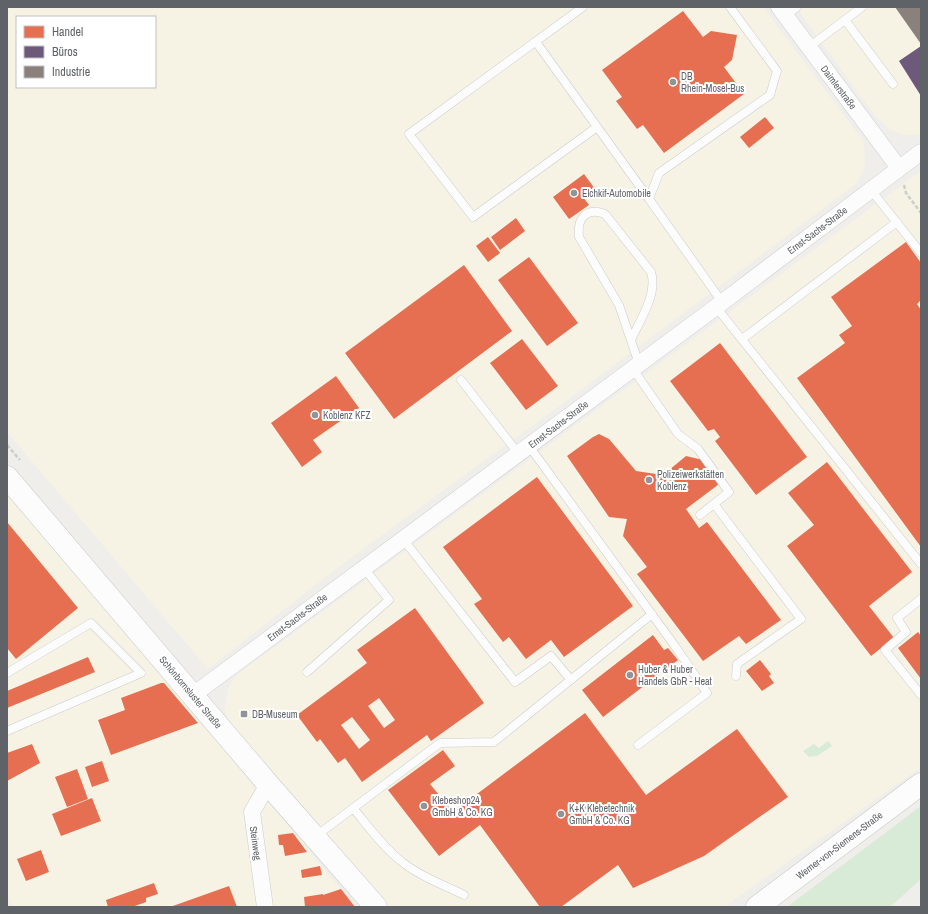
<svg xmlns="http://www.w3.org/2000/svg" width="928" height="914" font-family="'Archivo Narrow',sans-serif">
	<rect width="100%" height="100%" fill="#efeeea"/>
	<!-- commercial -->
	<path fill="#f7f3e4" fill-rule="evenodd" d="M7 7H763L864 142 865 164 863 172 856 184 570 398 345 562 208 669 7 432ZM17 17H155V87H17Z
		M796 7H921V134L904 135 889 129 873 113Z
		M921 171V767L724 907H387L230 723 225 712V707L228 689 233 680 238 674Z
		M7 494 280 816 356 907H14L7 897Z"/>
	<!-- green -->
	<path fill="#d8ebd6" d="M828 741 832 746 817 756 809 757 803 751 814 744 819 748Z
		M921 806V879L890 907H787Z"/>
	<!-- shops -->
	<path fill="#e76f51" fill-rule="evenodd" d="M683 11 703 37 711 31 737 35 732 60 724 67 744 94 664 153 643 125 637 129 616 101 622 97 602 70Z
		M765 117 774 128 749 148 740 137Z
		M584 174 595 189 583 197 589 205 569 219 553 197Z
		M516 218 525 231 500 250 491 237Z
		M488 237 500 253 488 262 476 246Z
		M906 242 921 263V300L917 304 921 310V547L797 378 845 343 839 335 852 326 831 297Z
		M529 257 578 323 547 346 498 280Z
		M464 265 512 331 394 419 345 353Z
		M522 339 558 386 526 410 490 363Z
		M720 343 807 457 756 495 715 441 720 437 714 429 708 431 670 381Z
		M336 376 359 408 313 440 322 452 302 467 271 423Z
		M599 434 609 439 636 471 663 475 686 456 703 460 719 484 686 509 699 528 707 522 781 620 746 644 739 636 703 661 637 574 647 567 623 536 627 519 609 517 567 456 593 437Z
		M827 462 912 572 869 606 894 638 871 656 787 546 814 525 788 493Z
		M537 477 633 606 564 657 551 640 526 659 509 637 503 642 474 604 482 599 443 547Z
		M7 522 78 608 16 659 7 648Z
		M415 608 484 703 431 741 427 735 362 782 345 758 338 763 320 739 317 742 297 715 367 663 357 650ZM379 698 395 720 384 728 368 706ZM352 717 370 740 359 749 341 725Z
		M918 632 921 636V679L898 648Z
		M653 635 664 650 668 648 678 660 603 717 582 690Z
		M88 657 95 672 7 708V691Z
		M760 660 771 674 769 676 774 683 762 691 746 671Z
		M161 683H164L198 723 111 755 98 720 125 710 121 698Z
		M585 713 646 795 737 729 788 797 704 856 633 888 618 865 561 907H540L480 825 439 856 388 790 443 750 455 766 430 784 453 812Z
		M32 744 40 763 7 781V753Z
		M102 761 109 781 92 787 85 767Z
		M77 769 88 799 67 807 55 777Z
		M92 798 101 821 61 836 52 814Z
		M293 833 307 852 285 856 283 845H279L278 835Z
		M41 850 49 872 26 881 17 859Z
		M320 866 322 875 302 878 301 870Z
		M154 883 158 894 146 898V902L132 907H108L106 900Z
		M229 886 237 907H170Z
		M341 889 355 907H305L304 897 323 894V895Z"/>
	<!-- offices -->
	<path fill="#6d597a" d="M921 46V96L899 61Z"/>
	<!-- industry -->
	<path fill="#8a817c" d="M895 7H921V44Z"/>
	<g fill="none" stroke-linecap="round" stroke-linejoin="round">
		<!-- lane casing -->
		<g stroke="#cbcccc" stroke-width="9">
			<path id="lane" d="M583 7 409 134 473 217 597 127
				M785 16 797 7
				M845 20 893 84
				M536 42 649 199
				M809 47 862 7
				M871 190 921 253
				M722 302 649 199 659 173 770 95 777 71 730 7
				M716 307 921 564
				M742 339 897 222
				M631 340C640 320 658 294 651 272L605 214C586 207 577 218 579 237L619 305 639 364
				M633 369 678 434 698 449 729 492 700 515
				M461 380 518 453
				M529 446 675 646 707 693 638 745
				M714 504 801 619 737 664 736 676
				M403 539 515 682 551 656 571 680
				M921 599 897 618 906 632 885 650 921 695
				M307 672 389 600 364 568
				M7 673 91 623 141 673 7 731
				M353 808C368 826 383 847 401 861 419 876 444 885 464 895
				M316 836 440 743 494 742 652 614"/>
		</g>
		<!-- street casing -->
		<g stroke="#cbcccc" stroke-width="17">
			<path id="street" d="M779 7 899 168
				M193 695 716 307 921 152
				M265 907 252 812 268 784"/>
		</g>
		<!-- secondary casing -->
		<g stroke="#cacacb" stroke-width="23">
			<path id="secondary" d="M7 477 268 784 376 907
				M757 907 921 784"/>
		</g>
		<!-- path -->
		<path stroke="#cacfcc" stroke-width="2.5" stroke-dasharray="4 2" stroke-linecap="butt" d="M904 185 906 193 921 213
			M7 445 20 460"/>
		<!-- lane -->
		<use href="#lane" stroke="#fdfcfc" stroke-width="8"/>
		<!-- street -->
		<use href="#street" stroke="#fdfcfc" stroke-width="16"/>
		<!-- secondary -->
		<use href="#secondary" stroke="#fdfcfc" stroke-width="22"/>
	</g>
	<!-- markers -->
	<g fill="#919496" stroke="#fff" stroke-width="1.5">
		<circle cx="673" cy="82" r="4"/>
		<circle cx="574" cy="193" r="4"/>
		<circle cx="315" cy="415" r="4"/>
		<circle cx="649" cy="480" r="4"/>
		<circle cx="630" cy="675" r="4"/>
		<rect x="240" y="710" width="8" height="8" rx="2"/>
		<circle cx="424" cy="806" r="4"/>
		<circle cx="561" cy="814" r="4"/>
	</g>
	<g text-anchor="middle" stroke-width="4" stroke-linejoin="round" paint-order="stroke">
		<!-- poi labels -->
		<g font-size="10" fill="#5f6368" stroke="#fff" text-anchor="start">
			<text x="681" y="80">DB<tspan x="681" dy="12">Rhein-Mosel-Bus</tspan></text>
			<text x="582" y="197">Elchkif-Automobile</text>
			<text x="323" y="419">Koblenz KFZ</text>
			<text x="657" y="478">Polizeiwerkstätten<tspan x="657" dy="12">Koblenz</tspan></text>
			<text x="638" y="673">Huber &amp; Huber<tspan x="638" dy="12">Handels GbR - Heat</tspan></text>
			<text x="252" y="718">DB-Museum</text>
			<text x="432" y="804">Klebeshop24<tspan x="432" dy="12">GmbH &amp; Co. KG</tspan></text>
			<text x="569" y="812">K+K Klebetechnik<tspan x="569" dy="12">GmbH &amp; Co. KG</tspan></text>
		</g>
		<!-- street labels -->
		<g font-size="10" fill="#5f6368" stroke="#fff">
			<text transform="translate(839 87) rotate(53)" y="4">Daimlerstraße</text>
			<text transform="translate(817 230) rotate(-37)" y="4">Ernst-Sachs-Straße</text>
			<text transform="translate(558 424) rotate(-37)" y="4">Ernst-Sachs-Straße</text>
			<text transform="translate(297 617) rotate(-37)" y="4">Ernst-Sachs-Straße</text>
			<text transform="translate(191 692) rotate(50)" y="4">Schönbornsluster Straße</text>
			<text transform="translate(256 843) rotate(82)" y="4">Steinweg</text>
			<text transform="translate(839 845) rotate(-37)" y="4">Werner-von-Siemens-Straße</text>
		</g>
	</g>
	<!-- border -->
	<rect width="928" height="914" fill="none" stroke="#5f6368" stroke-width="16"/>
	<!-- legend -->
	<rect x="16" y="16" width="140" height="72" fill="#ffffff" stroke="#bfc1c3"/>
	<rect x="24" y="26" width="20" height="12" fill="#e76f51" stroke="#bfc1c3"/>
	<text x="52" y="36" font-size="12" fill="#5f6368">Handel</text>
	<rect x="24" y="46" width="20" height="12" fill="#6d597a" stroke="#bfc1c3"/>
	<text x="52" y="56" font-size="12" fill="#5f6368">Büros</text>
	<rect x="24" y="66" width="20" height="12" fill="#8a817c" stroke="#bfc1c3"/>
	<text x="52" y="76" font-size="12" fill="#5f6368">Industrie</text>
</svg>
